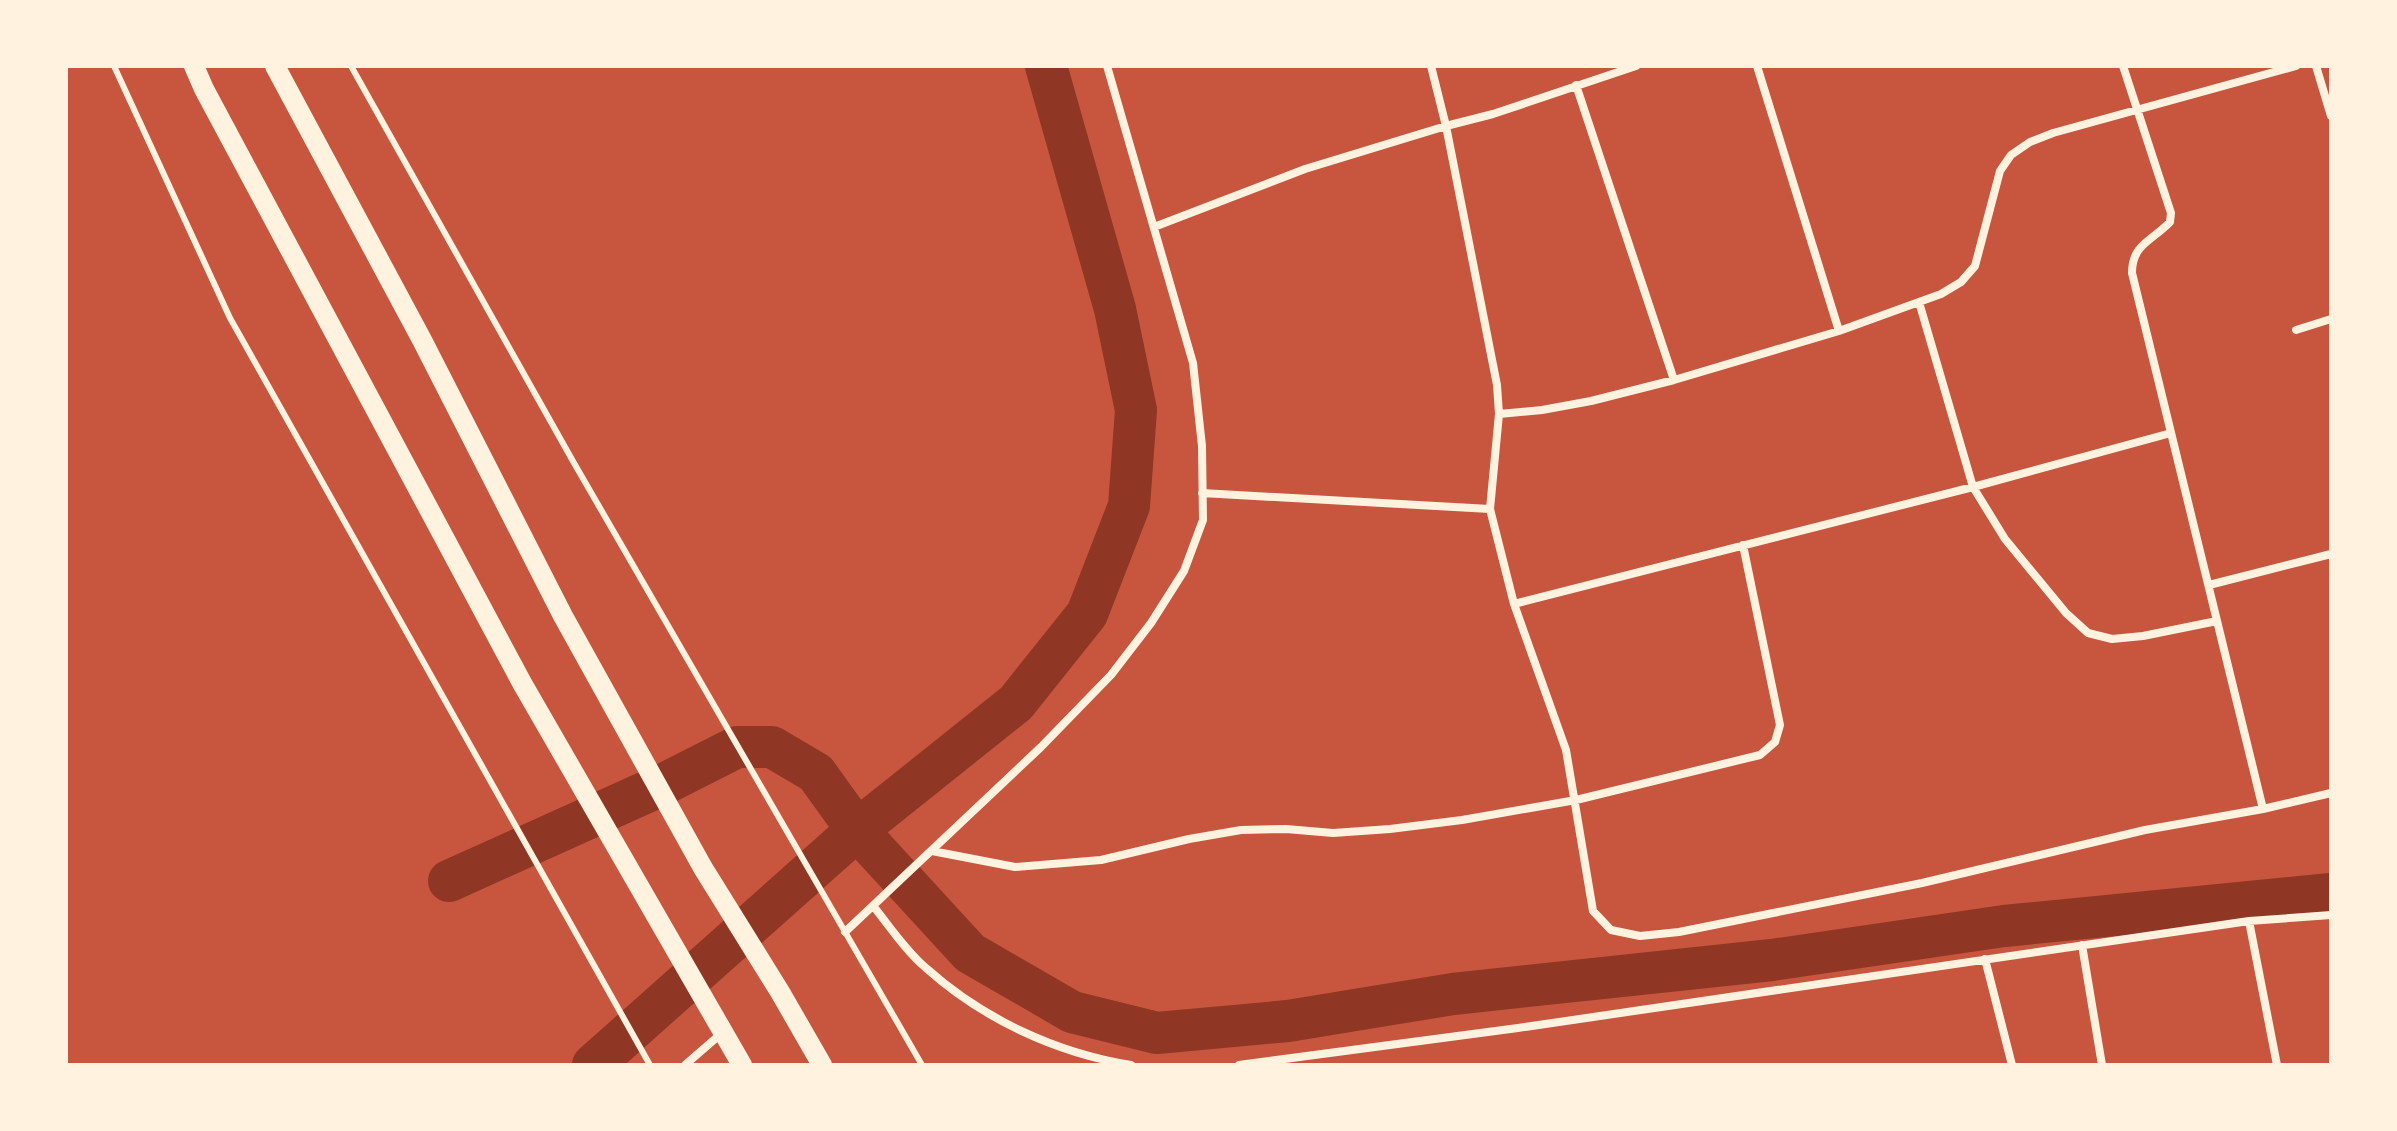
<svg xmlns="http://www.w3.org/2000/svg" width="2397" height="1131" font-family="Jost,sans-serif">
	<rect width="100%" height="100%" fill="#c8553d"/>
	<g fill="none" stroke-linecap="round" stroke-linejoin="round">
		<!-- canal -->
		<path stroke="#8f3625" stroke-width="42" d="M449 881 662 785 737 747H772L816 773 857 830 970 953 1072 1012 1157 1033 1288 1021 1453 994 1772 960 2004 926 2331 894
			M593 1065 857 830 1016 703 1087 614 1129 506 1136 410 1115 309 1046 66"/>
		<!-- service -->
		<path stroke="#fff3e0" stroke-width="6" d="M114 66 230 318 650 1065
			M351 66 574 463 922 1065"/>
		<!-- minor -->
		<path stroke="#fff3e0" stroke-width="8" d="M1431 66 1446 126 1497 385 1499 414 1490 509 1514 604 1566 750 1593 911 1611 930 1640 936 1679 932 1922 883 2145 830 2263 809 2331 793
			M1757 66 1839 331
			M2123 66 2171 213 2170 222C2152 241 2132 244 2132 273L2263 809
			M2316 66 2331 116
			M1576 85 1674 380
			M1154 227 1305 169 1446 126 1493 114 1636 66
			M1919 302 1973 487 2005 539 2066 613 2088 633 2112 639 2143 636 2217 621
			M2296 330 2331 319
			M1499 414 1542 410 1591 401 1674 380 1839 331 1941 294 1961 282 1975 266 2000 171 2011 155 2030 142 2053 133 2296 66
			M1202 493 1490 509
			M2209 585 2331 554
			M1514 604 1973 487 2171 433
			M932 851 1015 867 1101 860 1189 839 1241 830 1286 829 1333 833 1390 829 1462 820 1576 800 1760 755 1775 742 1780 725 1743 545
			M874 907C890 927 906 951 926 968 983 1019 1056 1053 1131 1065
			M2249 921 2277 1065
			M845 932 1041 747 1111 675 1151 623 1184 571 1203 520 1202 446 1193 363 1107 66
			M2082 945 2102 1065
			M1985 959 2012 1065
			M685 1065 723 1032
			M1239 1065 1518 1028 2249 921 2331 915"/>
		<!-- primary -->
		<path stroke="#fff3e0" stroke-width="20" d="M194 66 204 89 522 683 742 1065
			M275 66 422 340 563 616 703 868 780 992 822 1065"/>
	</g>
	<!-- border -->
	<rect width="2397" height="1131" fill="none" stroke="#fff3e0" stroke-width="136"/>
</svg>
